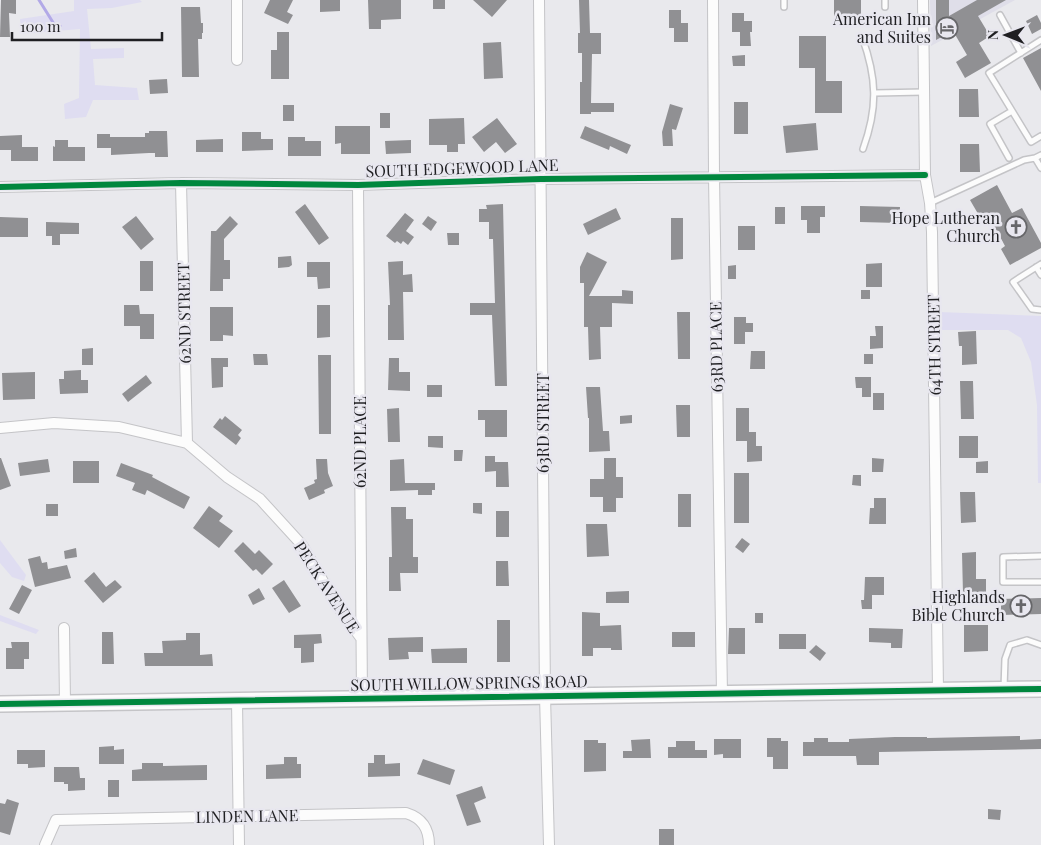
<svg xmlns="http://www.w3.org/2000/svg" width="1041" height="845" font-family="'Playfair Display',serif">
	<rect width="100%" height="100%" fill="#e9e9ed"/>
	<!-- built -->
	<path fill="#dfdee9" d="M930 0H1015L931 46Z"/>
	<!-- green -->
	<path fill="#dfddf1" d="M74 0H140L142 2 112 8 87 9 91 49 124 48V58L93 59 95 85 137 88 139 100H93L86 117 65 119 64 104 79 98 80 29 21 34 20 19 74 11Z
		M939 312 1041 316V483H1038L1037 405 1031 362 1021 338 1008 330H940Z
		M0 540 26 575 24 581 12 577 0 563Z
		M0 615 39 630 36 634 0 621Z"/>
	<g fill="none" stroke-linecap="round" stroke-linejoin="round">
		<!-- stream -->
		<path stroke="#b2a9e7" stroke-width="3" d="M39 0 54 24 60 26"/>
	</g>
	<!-- building -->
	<path fill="#909093" d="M1 0H16V14L9 13 10 37H0Z
		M270 0H293L287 12 293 15 288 24 264 13Z
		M320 0H340V11L320 12Z
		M368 0H401V19L381 20V29H369Z
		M433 0H445V9H433Z
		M473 0H507L492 17Z
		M579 0H589L590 33H601V54H592L591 103H614V112H591V114H580V82H582V53H578V33H580Z
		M834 0H861V24H834Z
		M936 0H949V16L977 0H1006L978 16 990 36 979 43 991 63 965 78 956 62 967 55 953 31 936 40Z
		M181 7H200L201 23H203V33H202V39H198L199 77H182Z
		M669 10H681V23H688V42H674V28H669Z
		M732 13H744V21H752V32H750L751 46H740V32H732Z
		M1037 15 1041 23V29L1032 34 1026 21Z
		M277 32H289V79H271V50H277Z
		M799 36H826V81H842V113H815V68H799Z
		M501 42 503 78 484 79 483 43Z
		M1041 48V91L1023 58Z
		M745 55V66H733L732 56Z
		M167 79 168 93 150 94 149 80Z
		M959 89H978L979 117H959Z
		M734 102H748V134H734Z
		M670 104 683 108 676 130 672 129 673 146H663L662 132Z
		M283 105H294V121H283Z
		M380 113H390V128H380Z
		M464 118 465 144H458V152H447V145H429V119Z
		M497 118 517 144 505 153 496 142 484 152 472 137Z
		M816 123 818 150 786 153 783 126Z
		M335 126H370V154H341V143L335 144Z
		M585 126 631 145 627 154 610 146 609 150 580 138Z
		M149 131H167L168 157H155V153H149L111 155V148H97V134H110V137H145V133H149Z
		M242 132H261V139H273V150L242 151Z
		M22 135V147H38V161H11V150H0V136Z
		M288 137H305V141H321V156H288Z
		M223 139V152H196V140Z
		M55 140H68V147H85V161H53V146L55 147Z
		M411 140V153L386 154 385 141Z
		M960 144H979L980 172H960Z
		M997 185 1012 213 1022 208 1041 243V248L1010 265 1001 249 1005 246 991 220 984 224 970 200Z
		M305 204 329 238 319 245 295 212Z
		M503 204 507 386H495L492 315H470V303H495L493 239H489V222H479V209H487L486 205Z
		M801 206H825V217H820V233H807V220H801Z
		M860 206 900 207 899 223 860 222Z
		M775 207H785V224H775Z
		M616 208 621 219 588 235 583 224Z
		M405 213 414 220 406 231 414 237 408 245 403 241 401 244 397 241 395 243 386 236Z
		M136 216 154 239 141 250 122 227Z
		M230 216 238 224 224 239V260H230V279H223V291H210L211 231H216Z
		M428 216 437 222 431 231 422 224Z
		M0 217 28 218V237H0Z
		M671 218H683V259L671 260Z
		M46 222 79 223V234H60V245H52V236H46Z
		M738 226H755V250H738Z
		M447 233H459V245H448Z
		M587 252 607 262 589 296H622V290L633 291V304L612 303V327H600L601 359 589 360 588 327H584V283H580V267Z
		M291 256 292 265 289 267 278 268V257Z
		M140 261H153V291H140Z
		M403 261V275L412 274 413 292H403L404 340H388V305H390L388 262Z
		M307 262H330V288L318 289 317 277H307Z
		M882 263V287H866V264Z
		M736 265V279H728V266Z
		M861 290H870V299H861Z
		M124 305H139L140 314H154V339H140V326H124Z
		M317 305H330V337L317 338Z
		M210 307H233V336L223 335V341H210Z
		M677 312H690V359H678Z
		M734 317H746V323H753V332H745V344H734Z
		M875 326H883V348L870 349V336H876Z
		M976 331 977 364 962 365V346H959L958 332Z
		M93 348V365H82V349Z
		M751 351H765V369H750Z
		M253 354H267L268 365H254Z
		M864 354H873V364H864Z
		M318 355H331V434H319Z
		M211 358H228V367H223V387L212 388Z
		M389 358H399V372H410V391L388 390Z
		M81 370V380H88V393L60 394 59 379H64V371Z
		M35 372V399L3 400 2 373Z
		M146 375 152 383 128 402 122 394Z
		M855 377H871V397H862V388H856Z
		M960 381H973L974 419H961Z
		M427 385H442V397H427Z
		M586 387H600L603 431H609L610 451 589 452V418H588Z
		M873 393H884V410H873Z
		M676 405H690V437H677Z
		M399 408 400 442H388L387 409Z
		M736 408H749V432H756V446H762V461L747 462V441H736Z
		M478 410H507V437H485V420H478Z
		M632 415V423L620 424V416Z
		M225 416 242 430 238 435 241 438 236 445 213 427 220 418 222 420Z
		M428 436H443V448L428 447Z
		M959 436H978V458H959Z
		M454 450H463L462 461H454Z
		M485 456H495V462H508L509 487H496V471L485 472Z
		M0 458H1L11 486 0 490Z
		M604 458H616V477H623V498H616V512H603V497H590V479H604Z
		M872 458 884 459 883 472H872Z
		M48 459 50 472 20 476 18 463Z
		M316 459H327L328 473 333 486 324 490 325 493 309 500 304 488 315 483 314 480 317 479Z
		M404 459 405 483H435V490H432V495H418V490L390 491V460Z
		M73 461H99V483H73Z
		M988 461V473H976V462Z
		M121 463 153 475 152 477 190 497 184 509 147 490 145 495 132 490 135 483 116 476Z
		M734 473H749V523H734Z
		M853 475H861V486L852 485Z
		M960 492H975L976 522 961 523Z
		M678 494H691V527H678Z
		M874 498H886V524H869L870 508H874Z
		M473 503H482V514L473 513Z
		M46 504H58V516H46Z
		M209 506 223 516 219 521 233 531 219 548 193 528Z
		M391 507H406V519H413V557H418V573H400L401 591H389V557H392Z
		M496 511H509V537H496Z
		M586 524H607L609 556 587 557Z
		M742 538 750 544 743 553 735 547Z
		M243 542 255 554 259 550 273 564 262 575 256 569 253 571 234 551Z
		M76 548 77 557 65 559 64 551Z
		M976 552V579H986V594H963L962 553Z
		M40 556 42 563 47 562 48 569 67 565 71 578 35 587 28 559Z
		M496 561H508L509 586H496Z
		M94 572 106 587 115 580 122 587 103 603 84 581Z
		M865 577H884V595H872V609H862L861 600H864Z
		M284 580 301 606 289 613 272 588Z
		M22 585 32 590 19 614 9 609Z
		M259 588 265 599 253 605 248 595Z
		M629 591V603H606V592Z
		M1041 598V614L1001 615V599Z
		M582 612 600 613V626L621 625 622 650H611V648H593V656H582Z
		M755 613H763V623H755Z
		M497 620H510V662H497Z
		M964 625H988V651L964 652Z
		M729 628H745V654H728Z
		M869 628 903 629 902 648H891V643L869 642Z
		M102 632H113L114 664H102Z
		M672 632H695V647H672Z
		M186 633H200V655L212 654 213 666H145L144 653H163L162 641 186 640Z
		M321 634 322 643 314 644V662L301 663V648H294V635Z
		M779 634H806V649H779Z
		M423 637V652H408L409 659 389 660 388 638Z
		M11 642H29V659H24V669H6V648H12Z
		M816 645 826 653 820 661 809 652Z
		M467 648V663H432L431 649Z
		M1020 736V740L1041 739V749L879 752V765H857L856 756H803V742H814V738H828V742H849V739L895 737H927V738Z
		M767 738H781V741H788V769H773V757H767Z
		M650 739 651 758H623V751H632L631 740Z
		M714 739H741V758H723V754L714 755Z
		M584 740H598V743H606V771L584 772Z
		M676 741H695V750H707V758H668V747H676Z
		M114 746V750L124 749V764H99V747Z
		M17 750H45V767L28 768V764H17Z
		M374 755H385V764L400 763V776L368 777V763H374Z
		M284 757H297V764H301V778L266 779V765L284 764Z
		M423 759 455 770 450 785 417 774Z
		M142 763H163V766L207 765V780L132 781V770L142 769Z
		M54 767H79L80 778H85V790L68 791V784H64V782H54Z
		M108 780H119V797H108Z
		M482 786 486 798 474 803 481 822 467 826 456 795Z
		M7 799 19 803 10 835 0 832V803L5 804Z
		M988 809 1001 810 1000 820 988 819Z
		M659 829H674V845H659Z"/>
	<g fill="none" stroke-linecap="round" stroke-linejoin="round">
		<!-- lane casing -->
		<g stroke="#c4c4c7" stroke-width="8">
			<path id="lane" d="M885 0V7
				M784 7V0
				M1000 15 1021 53
				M862 37C877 78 878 108 863 149
				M1041 40 989 73 1031 142 1041 136
				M875 93 924 92
				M1041 155 1035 158 1041 168
				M1009 158 990 124 1012 111
				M930 203 1024 160 1035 158
				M1041 264 1013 282 1032 309 1041 310
				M1036 267 1041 275
				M1041 556 1003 557V582H1041
				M1004 688 1005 659 1010 645 1027 640 1041 645"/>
		</g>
		<!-- street casing -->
		<g stroke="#c4c4c7" stroke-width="12">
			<path id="street" d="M539 0 545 696 549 845
				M713 0 714 176 722 694
				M923 0 925 175 930 203 932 232 938 690
				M237 60V0
				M181 183 187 443
				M358 185 362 699
				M0 187 181 183 358 185 541 179 925 175
				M0 428 54 423 119 427 187 443 227 477 260 499 302 545 336 604 361 638
				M64 628 65 703
				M237 701 239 845
				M45 845 56 820 406 813C422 818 429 828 429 845"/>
		</g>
		<!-- secondary casing -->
		<g stroke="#c4c4c7" stroke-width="18">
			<path id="secondary" d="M0 704 1041 689"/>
		</g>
		<!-- lane -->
		<use href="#lane" stroke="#fcfcfc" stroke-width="5"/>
		<!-- street -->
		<use href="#street" stroke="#fcfcfc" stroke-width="10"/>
		<!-- secondary -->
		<use href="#secondary" stroke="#fcfcfc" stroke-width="15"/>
		<!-- cycleway casing -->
		<g stroke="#e8e7ef" stroke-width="9">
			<path id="cycleway" d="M0 187 181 183 358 185 541 179 925 175
				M0 704 1041 689"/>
		</g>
		<!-- cycleway -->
		<use href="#cycleway" stroke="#00873e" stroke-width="6"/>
	</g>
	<!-- icons -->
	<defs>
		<g id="hotel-ring" transform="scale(1.125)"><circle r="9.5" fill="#e8e7ef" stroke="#666669" stroke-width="1.5"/><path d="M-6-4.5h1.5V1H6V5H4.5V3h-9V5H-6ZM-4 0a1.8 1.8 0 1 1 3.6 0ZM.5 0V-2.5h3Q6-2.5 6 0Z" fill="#666669"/></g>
		<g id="church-ring" transform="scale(1.125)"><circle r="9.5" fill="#e8e7ef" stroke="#666669" stroke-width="1.5"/><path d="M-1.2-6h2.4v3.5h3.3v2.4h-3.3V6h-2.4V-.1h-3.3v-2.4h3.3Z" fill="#666669"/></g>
	</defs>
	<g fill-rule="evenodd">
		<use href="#hotel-ring" x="947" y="28"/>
		<use href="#church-ring" x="1016" y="227"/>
		<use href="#church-ring" x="1021" y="606"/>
	</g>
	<g text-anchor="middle" stroke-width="5" stroke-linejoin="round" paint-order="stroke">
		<!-- poi labels -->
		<g font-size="16" fill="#1f1f22" stroke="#e8e7ef" text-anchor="end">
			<text x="931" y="25">American Inn<tspan x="931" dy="18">and Suites</tspan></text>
			<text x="1000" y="224">Hope Lutheran<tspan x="1000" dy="18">Church</tspan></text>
			<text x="1005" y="603">Highlands<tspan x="1005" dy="18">Bible Church</tspan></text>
		</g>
		<!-- street labels -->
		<g font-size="16" fill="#1f1f22" stroke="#e8e7ef">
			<text transform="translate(462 168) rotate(-2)" y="6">SOUTH EDGEWOOD LANE</text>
			<text transform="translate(184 313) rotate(-91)" y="6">62ND STREET</text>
			<text transform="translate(934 345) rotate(-91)" y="6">64TH STREET</text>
			<text transform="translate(716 347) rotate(-91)" y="6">63RD PLACE</text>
			<text transform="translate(543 423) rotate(-90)" y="6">63RD STREET</text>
			<text transform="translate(360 442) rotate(-90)" y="6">62ND PLACE</text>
			<text transform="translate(327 587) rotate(57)" y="6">PECK AVENUE</text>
			<text transform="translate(469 683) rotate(-1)" y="6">SOUTH WILLOW SPRINGS ROAD</text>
			<text transform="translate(247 816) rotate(-1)" y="6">LINDEN LANE</text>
		</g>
	</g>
	<!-- north arrow -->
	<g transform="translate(1006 35) rotate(271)" stroke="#e8e7ef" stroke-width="4" paint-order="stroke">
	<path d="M0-4L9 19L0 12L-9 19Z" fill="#1f1f22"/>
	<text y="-8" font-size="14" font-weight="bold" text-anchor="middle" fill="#1f1f22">N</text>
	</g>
	<!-- scale -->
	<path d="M12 32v8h150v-8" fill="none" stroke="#1f1f22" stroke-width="2.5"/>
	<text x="20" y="32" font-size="15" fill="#1f1f22" stroke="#e8e7ef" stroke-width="4" paint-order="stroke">100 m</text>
</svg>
